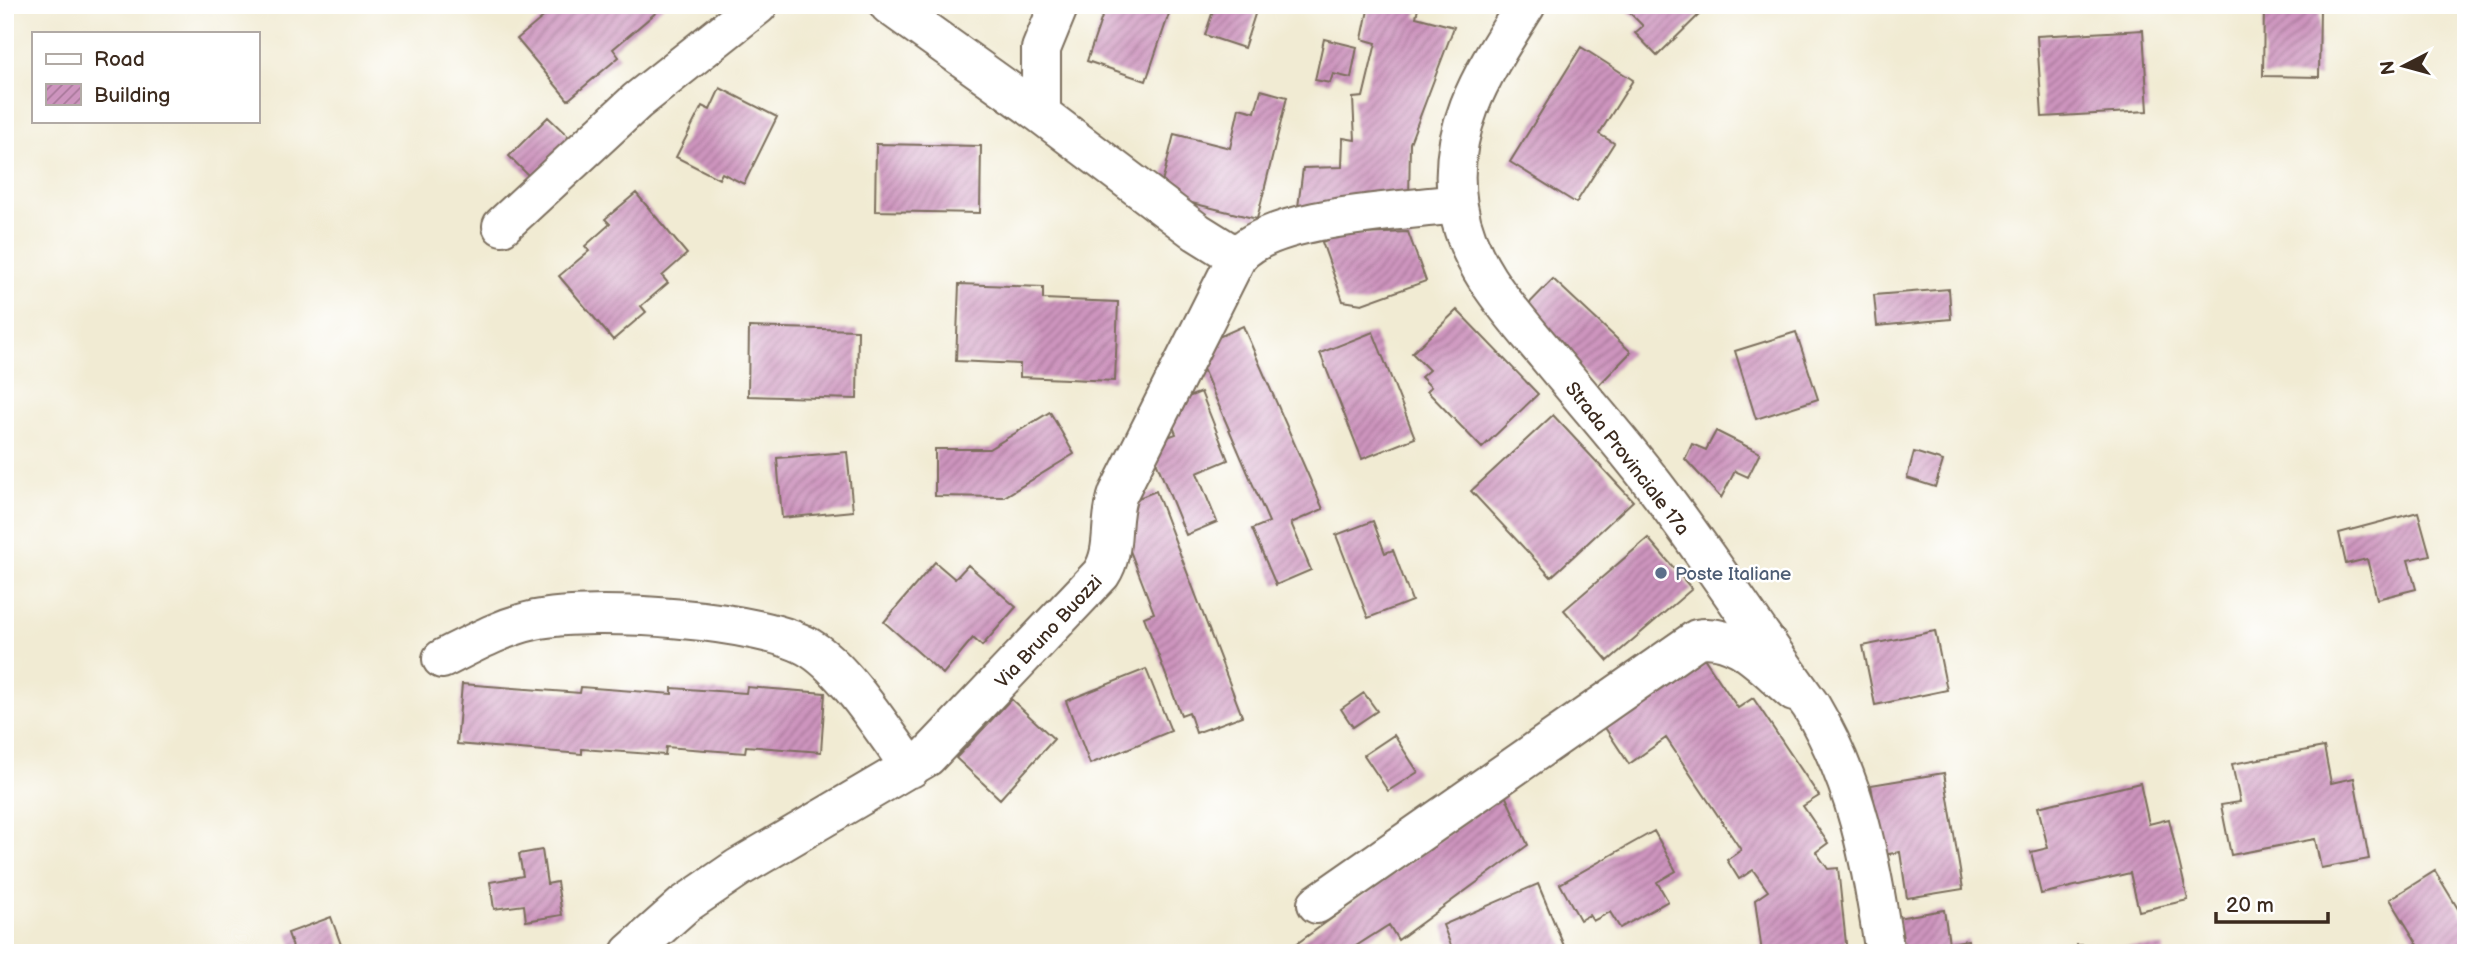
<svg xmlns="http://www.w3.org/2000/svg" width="2471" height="958" font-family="'Balsamiq Sans',sans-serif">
	<defs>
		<pattern id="building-hatch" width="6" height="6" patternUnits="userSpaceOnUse" patternTransform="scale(1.75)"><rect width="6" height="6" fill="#cd94be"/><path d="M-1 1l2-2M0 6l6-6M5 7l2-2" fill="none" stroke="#a8799a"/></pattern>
	</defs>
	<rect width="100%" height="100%" fill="#fff"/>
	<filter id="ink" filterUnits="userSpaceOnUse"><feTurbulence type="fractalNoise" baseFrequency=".0143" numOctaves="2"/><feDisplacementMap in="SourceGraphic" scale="14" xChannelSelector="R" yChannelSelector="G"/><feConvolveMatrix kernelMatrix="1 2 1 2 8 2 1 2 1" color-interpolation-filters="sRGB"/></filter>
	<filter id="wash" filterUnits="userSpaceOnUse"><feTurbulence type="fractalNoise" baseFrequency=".00686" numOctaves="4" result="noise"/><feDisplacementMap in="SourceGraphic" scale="28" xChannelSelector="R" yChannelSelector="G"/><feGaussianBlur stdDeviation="1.57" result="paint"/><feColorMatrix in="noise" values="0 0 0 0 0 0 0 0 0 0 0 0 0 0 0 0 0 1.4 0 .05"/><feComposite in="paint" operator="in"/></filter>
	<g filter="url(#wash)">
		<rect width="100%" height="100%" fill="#f1ebd3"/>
		<g id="blocks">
			<!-- building -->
			<path fill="url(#building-hatch)" d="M551 5H665L613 49 619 57 568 100 517 39 554 8Z
				M1106 5H1172L1146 81 1087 61Z
				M1215 5H1258L1244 48 1205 35Z
				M1369 5H1419L1416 17 1454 27 1410 143 1409 201 1298 207 1303 168 1342 167 1343 138 1355 140 1353 98 1363 97 1376 43 1362 39Z
				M1622 5H1709L1657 56 1635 33 1643 26Z
				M2264 5 2320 6 2319 77 2263 76Z
				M2143 30 2148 111 2042 117 2037 36Z
				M1324 39 1357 47 1351 78 1333 74 1330 83 1315 80Z
				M1581 47 1633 80 1599 134 1614 143 1576 203 1510 162Z
				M720 88 777 117 744 184 722 173 719 179 676 157 702 106 710 110Z
				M1261 90 1287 97 1257 219 1159 195 1174 134 1230 148 1239 108 1255 112Z
				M548 117 572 140 533 180 509 156Z
				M876 144 981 146 980 213 875 211Z
				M636 193 687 254 662 276 668 283 641 306 646 312 613 340 559 276 589 251 585 246 610 224 605 219Z
				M1408 232 1426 281 1362 304 1343 301 1322 242 1339 235Z
				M1553 279 1631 352 1598 386 1520 313Z
				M959 284 1043 287V299L1118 302 1115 381 1020 377V364L956 361Z
				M1949 289 1951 319 1877 326 1874 295Z
				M1457 310 1538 394 1482 448 1427 391 1431 387 1421 377 1429 370 1412 353Z
				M1243 326 1323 509 1291 523 1311 570 1276 585 1252 529 1269 522 1194 348Z
				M749 327 858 330 857 399 748 396Z
				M1373 332 1415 438 1362 459 1320 353Z
				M1796 332 1818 399 1756 419 1735 351Z
				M1201 392 1228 460 1197 473 1217 522 1186 535 1149 444 1176 434 1165 406Z
				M1050 412 1074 454 1004 497 935 496V449H989Z
				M1553 415 1633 501 1551 577 1471 491Z
				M1716 431 1760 453 1748 477 1735 471 1721 498 1685 459 1692 444 1706 450Z
				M847 452 853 511 782 518 777 458Z
				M1914 452 1943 461 1935 487 1907 478Z
				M1156 491 1242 716 1196 733 1189 712 1181 715 1144 617 1154 613 1119 522 1123 504Z
				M2418 512 2430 555 2408 560 2416 589 2377 599 2367 559 2346 564 2339 533Z
				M1373 521 1385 553 1393 550 1412 601 1368 618 1336 535Z
				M1648 538 1692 589 1608 661 1564 610Z
				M935 562 955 579 968 565 1016 607 982 646 973 638 943 674 884 622Z
				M1935 631 1947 690 1875 705 1863 646Z
				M1698 649 1738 708 1753 698 1819 796 1803 806 1828 843 1816 852 1828 869 1838 868 1847 953H1762L1755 900 1768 891 1753 870 1739 879 1727 860 1741 850 1666 738 1629 764 1598 717Z
				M1146 669 1171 731 1090 764 1066 701Z
				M462 684 580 693 581 687 672 694V688L746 693 747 687 825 693 821 752 746 746 745 753 666 747 665 755 582 749V754L457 744Z
				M1364 693 1377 711 1353 727 1341 709Z
				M1011 699 1054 739 1000 799 956 758Z
				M1394 735 1418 772 1388 791 1364 755Z
				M2324 747 2331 783 2354 778 2369 859 2321 868 2315 839 2231 855 2221 805 2240 802 2232 764Z
				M1944 773 1963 889 1907 898 1900 852 1883 855 1871 785Z
				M2140 783 2149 824 2169 819 2188 900 2139 911 2130 873 2041 894 2031 852 2048 848 2038 807Z
				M1504 793 1528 845 1398 940 1389 925 1345 953H1284Z
				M1654 831 1676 871 1657 882 1668 901 1620 928 1610 912 1593 921 1589 915 1580 920 1560 884Z
				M542 850 547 884 557 882 562 915 526 921 524 905 494 909 490 882 523 876 519 854Z
				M2435 871 2466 922V953H2423L2390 899Z
				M1538 884 1567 953H1454L1443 925Z
				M1944 910 1949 943 1968 940 1970 953H1902L1897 918Z
				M331 917 344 953H295L288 933Z
				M2077 945 2164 947V953H2078Z"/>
		</g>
	</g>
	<g filter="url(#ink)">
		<use href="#blocks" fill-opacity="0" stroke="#7b6e5d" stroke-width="2"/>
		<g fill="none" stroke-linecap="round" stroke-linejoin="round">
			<!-- minor casing -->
			<g stroke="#7b6e5d" stroke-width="42">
				<path id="minor" d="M889 5 1041 114 1197 232 1237 257
					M1041 114V49L1059 5
					M502 226 637 101 758 5
					M442 659C472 644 502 627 535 620 591 608 766 618 813 650 848 673 885 733 911 768
					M1317 904 1697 639C1737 632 1765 668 1794 692
					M630 953 684 905 738 868 927 757 1101 574C1117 550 1108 521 1118 494L1237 257C1270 215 1404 211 1457 204"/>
			</g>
			<!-- major casing -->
			<g stroke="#7b6e5d" stroke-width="42">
				<path id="major" d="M1526 5C1486 69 1445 126 1458 206 1467 265 1509 310 1546 354 1582 398 1620 440 1654 485 1709 557 1758 633 1811 706 1859 787 1870 861 1885 953"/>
			</g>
			<!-- minor -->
			<use href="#minor" stroke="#fff" stroke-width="38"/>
			<!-- major -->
			<use href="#major" stroke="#fff" stroke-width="38"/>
		</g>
	</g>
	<!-- markers -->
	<circle fill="#5c6f8a" stroke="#fff" stroke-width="2.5" cx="1661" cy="573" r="7"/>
	<g text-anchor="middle" stroke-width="5" stroke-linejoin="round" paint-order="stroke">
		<!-- street labels -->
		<g font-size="19" fill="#3b2a1e" stroke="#fff">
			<text transform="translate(1628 458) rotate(52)" y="7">Strada Provinciale 17a</text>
			<text transform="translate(1048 631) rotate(-47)" y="7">Via Bruno Buozzi</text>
		</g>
		<!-- service labels -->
		<g font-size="19" fill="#4e5e75" stroke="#fff" text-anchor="start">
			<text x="1675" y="580">Poste Italiane</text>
		</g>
	</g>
	<!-- margin -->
	<rect width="2471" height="958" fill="none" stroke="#fff" stroke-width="28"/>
	<!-- legend -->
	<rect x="32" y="32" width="228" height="91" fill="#ffffff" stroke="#b1aaa5" stroke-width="2"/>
	<rect x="46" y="54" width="35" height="10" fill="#ffffff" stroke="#b1aaa5" stroke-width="2"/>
	<text x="94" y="66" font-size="21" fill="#3b2a1e">Road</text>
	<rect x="46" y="84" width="35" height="21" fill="url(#building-hatch)" stroke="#b1aaa5" stroke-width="2"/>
	<text x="94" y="102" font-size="21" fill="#3b2a1e">Building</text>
	<!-- north arrow -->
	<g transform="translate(2404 66) rotate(264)" stroke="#ffffff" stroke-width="5" paint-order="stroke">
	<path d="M0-5L12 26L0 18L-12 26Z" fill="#3b2a1e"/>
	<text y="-10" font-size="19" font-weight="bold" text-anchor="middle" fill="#3b2a1e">N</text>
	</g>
	<!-- scale -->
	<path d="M2216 912v10h112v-10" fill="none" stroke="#3b2a1e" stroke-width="3.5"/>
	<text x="2226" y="912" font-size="21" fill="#3b2a1e" stroke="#ffffff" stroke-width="5" paint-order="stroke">20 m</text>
</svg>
